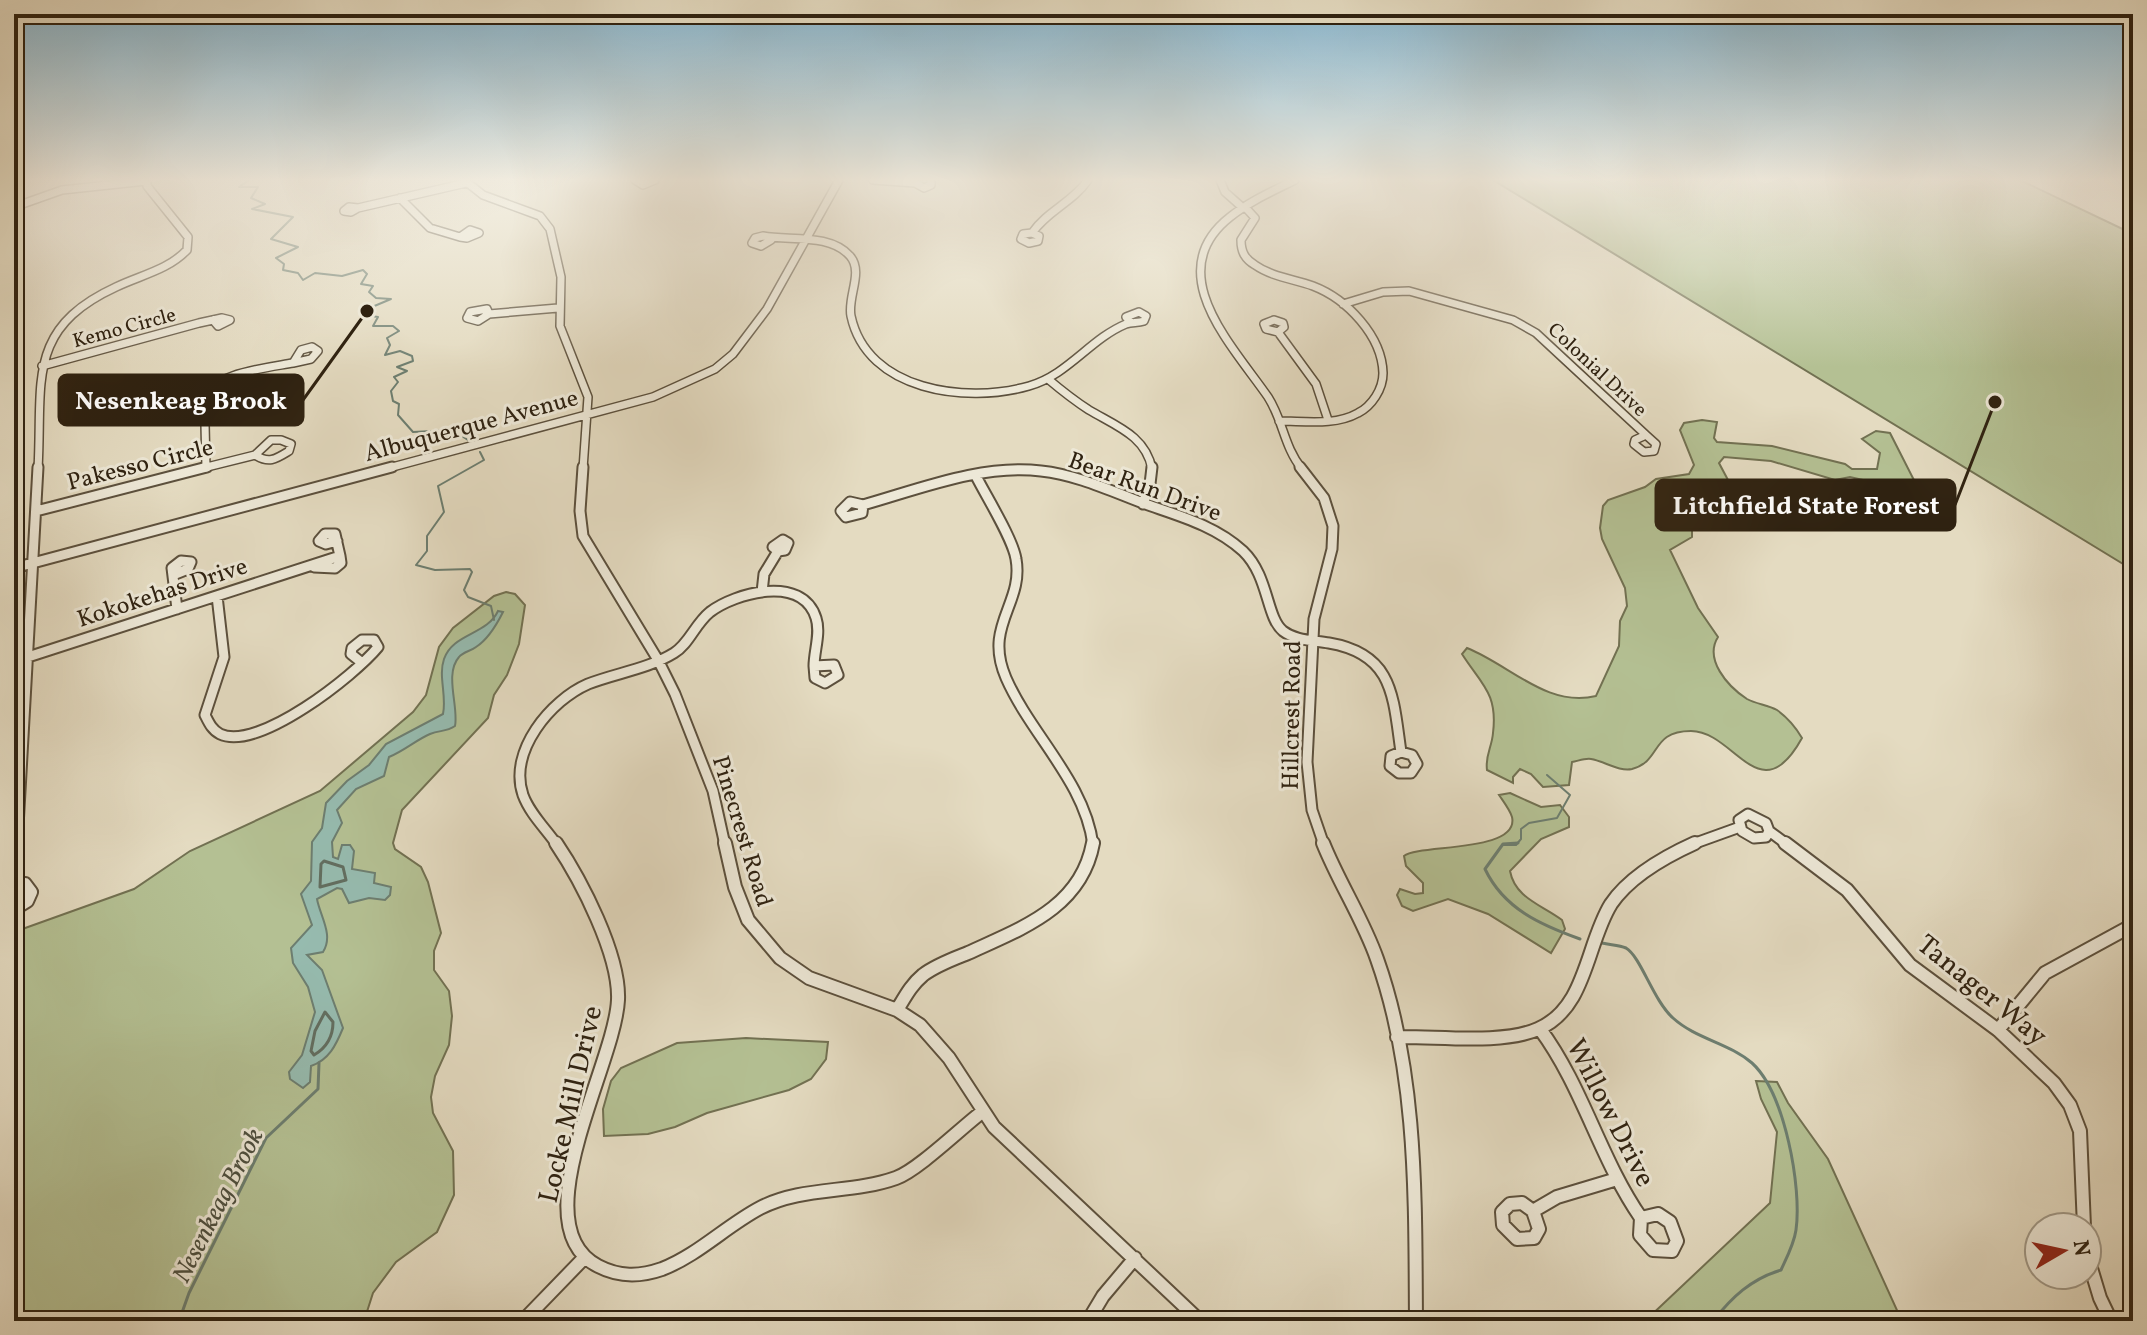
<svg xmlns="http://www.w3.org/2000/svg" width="2147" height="1335" font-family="Vollkorn,serif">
	<rect width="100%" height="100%" fill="#e4dbc1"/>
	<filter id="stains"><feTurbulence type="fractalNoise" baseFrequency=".0025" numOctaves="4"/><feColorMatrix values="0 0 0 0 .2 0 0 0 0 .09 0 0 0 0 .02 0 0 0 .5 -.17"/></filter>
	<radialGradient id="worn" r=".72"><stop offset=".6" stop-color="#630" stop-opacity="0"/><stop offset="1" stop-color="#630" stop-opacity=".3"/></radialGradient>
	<!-- green -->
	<path fill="#b4c093" stroke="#727152" stroke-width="2" d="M1493 180H2020L2133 234V570Z
		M1702 420 1717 422 1714 438 1717 442 1772 446 1845 464 1852 469H1877L1880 453 1862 439 1876 431 1890 433 1919 490 1905 496 1885 485 1850 477 1835 480 1771 461 1724 457 1719 463 1728 480 1696 492 1699 505 1692 515V537L1670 550 1698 608 1718 637C1704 659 1727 686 1747 699 1756 704 1768 705 1777 710 1788 718 1795 726 1802 738 1760 814 1735 731 1691 731 1650 731 1662 761 1632 769 1619 772 1604 761 1591 759 1585 758 1578 761 1572 762L1569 785 1543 787 1531 774 1520 769 1513 777V783L1487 770C1485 755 1492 747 1493 733 1498 693 1481 684 1462 654L1467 648C1510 665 1547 708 1596 696L1619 646 1620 621 1627 606 1625 588 1602 539 1600 528 1603 506 1608 500 1645 487 1656 479 1689 474 1694 465 1680 430 1684 423Z
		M506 592 515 594 525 605 519 644 507 675 494 695 488 718 402 810 393 843 395 849 421 867 428 882 441 933 434 951V970L449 991 452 1016 449 1045 435 1076 431 1097 433 1113 453 1151 454 1195 437 1232 396 1262 373 1293 364 1321H14V932L134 889 190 851 320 791 413 712 426 695 439 647 453 628 494 596Z
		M1510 793 1541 807 1560 805 1569 817V827L1541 839 1510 871C1515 898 1542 905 1562 920L1565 929 1551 953 1488 914 1448 899 1413 911 1402 906 1397 895 1400 889 1415 894 1423 893V883L1406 866 1404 856C1418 844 1520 853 1512 817 1510 810 1503 801 1499 795Z
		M746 1038 828 1042 826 1059 811 1079 789 1090 707 1113 675 1127 648 1134 604 1136 603 1109 611 1081 621 1068 677 1043Z
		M1756 1081 1777 1082 1788 1103 1828 1159 1901 1319 1645 1321 1770 1203 1777 1132 1761 1099Z"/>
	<!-- water -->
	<path fill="#96bbaf" stroke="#6d7e70" stroke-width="2" d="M498 611 503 612C497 624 487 640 476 647 471 651 463 652 459 657 444 674 459 707 455 726 446 732 440 730 430 734 416 740 404 751 389 757L384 776 356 789 337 810 342 823 332 842 333 857 338 859 342 845H350L354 851 352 869 375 873 374 883 391 887 390 895 385 900 369 898 349 903 342 889 337 888 317 899C320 916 334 935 323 952L307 955 322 970 343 1028C336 1045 329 1060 311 1066L310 1082 303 1088 290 1079 289 1072 302 1055 315 1012 308 987 293 963 291 948 312 925 301 894 311 881 312 842 322 828 326 803 347 781 369 765 386 744 443 714C447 696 438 676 444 659 453 633 487 635 498 611Z"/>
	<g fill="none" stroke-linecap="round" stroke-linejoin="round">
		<!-- shore -->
		<path stroke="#626e60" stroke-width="3" d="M324 861 343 867 346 880 320 887 321 864Z
			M325 1012 333 1022C333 1037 326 1048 314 1055L311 1051 315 1031Z"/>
		<!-- stream-far1 -->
		<path stroke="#6d7e70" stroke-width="2" d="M249 180 239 187H258L251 198 265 204 252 209 293 217 271 239 298 247 276 258 284 264 283 270 298 273 303 280 315 273 342 276 363 270 367 274 361 284 373 286 369 292 376 298 391 299 372 307 365 315 378 317 373 326H393L399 331 387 338 390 345 385 355 400 351 412 356 413 361 397 367 407 371 394 377 398 382 391 391 393 401 399 404 398 415 413 432 452 430 468 440
			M480 452 484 460 438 486 444 512 427 536V551L416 565 435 570 470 569 472 572 464 590 468 597 491 606 494 620
			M1502 845H1516L1521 839V829L1529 823 1557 818 1570 795 1547 775"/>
		<!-- stream -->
		<path stroke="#6d7e70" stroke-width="3" d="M1518 843 1503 844 1485 869C1504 909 1541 925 1580 939
			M1602 943C1610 945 1619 945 1626 948 1641 957 1653 1000 1673 1018 1696 1039 1729 1043 1752 1063 1785 1093 1802 1188 1796 1230 1794 1244 1787 1257 1781 1270 1751 1279 1732 1297 1713 1321
			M179 1321 189 1293 266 1138 318 1089 319 1063"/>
		<!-- minor-far2 casing -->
		<g stroke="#5c503d" stroke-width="10">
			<path id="minor-far2" d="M464 180 483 195 540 216 550 229 561 277 560 326 588 397 583 469
				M635 180 643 185 655 180
				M873 180 915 183 924 188 931 185V180
				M1220 180 1225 192 1243 208
				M1295 180C1273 191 1250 201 1230 217 1160 272 1232 345 1268 397 1283 420 1284 447 1302 469
				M2127 180 2133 183
				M400 198 430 228 460 237
				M14 207 62 190 146 181
				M349 207 358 208 351 212 344 211Z
				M1245 207 1255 218 1241 240C1241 252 1245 259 1255 265 1272 277 1294 279 1313 286 1347 299 1382 336 1383 373 1383 389 1372 406 1358 413 1335 426 1305 421 1279 421
				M358 208 466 183
				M470 230 479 233 467 238 460 237Z
				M1032 233 1039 236 1038 241 1029 243 1021 239 1023 234Z
				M1032 233C1047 211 1073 202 1088 180
				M771 240 761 246 752 243 755 238 763 236C790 241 830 233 850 256 864 272 847 297 851 316 867 391 966 404 1029 386 1068 375 1090 339 1126 324 1132 322 1138 323 1144 321L1146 316 1139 312 1126 317 1130 322
				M1343 304 1383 292 1409 291 1513 320 1536 333 1646 435
				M487 309 489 314 478 321 467 318 470 312Z
				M489 314 558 308
				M1274 320 1283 323 1284 327 1278 332 1266 329 1264 324Z
				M1278 332 1316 384 1328 420
				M312 347 318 351 311 359 293 363 301 350Z
				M42 366 199 323 222 318 230 320 218 326 213 320
				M1048 379C1061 390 1075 401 1089 410 1116 426 1146 436 1152 469
				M1646 435 1656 444 1654 451 1644 452 1634 444 1635 440Z
				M271 440H281L291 444 289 451C276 459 269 464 255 455Z
				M206 468 205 424 193 404C214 373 259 369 293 363
				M38 469C43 382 25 329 116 287 141 275 168 270 187 250L188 237 147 186V180
				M199 469 255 455
				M385 469 653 397 715 369 733 354 767 309 839 180"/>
		</g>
		<!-- minor-far1 casing -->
		<g stroke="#5c503d" stroke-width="13">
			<path id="minor-far1" d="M583 467 580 511 583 536 658 660 675 694 713 791 725 845
				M1300 467 1324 498 1333 526 1332 549 1314 619 1307 762 1312 810 1324 845
				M976 476C986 496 1013 539 1016 559 1024 604 983 625 1006 678 1031 735 1085 782 1093 845
				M850 502 863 505 862 513 846 517 841 511Z
				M1143 504 1150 484 1152 467
				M863 505C920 489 981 464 1041 471 1079 475 1115 493 1151 506 1183 517 1217 527 1243 551 1269 576 1266 617 1283 631 1296 641 1313 640 1329 643 1394 654 1393 697 1401 752
				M36 511 207 467
				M783 540 788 543 785 550 778 551 773 547Z
				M314 567 335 568 341 563 340 556
				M14 568 392 467
				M173 575 188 569 191 562 181 561 172 568 177 609
				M762 592 764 574 778 551
				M217 596 224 657 205 715C209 723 212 730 220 734 258 752 355 675 378 647L374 640H362L352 648 351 654 361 662
				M28 657 340 556 335 534H325L319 541 326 544 337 541
				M834 665 838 675 825 683 815 678 814 666Z
				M1401 752 1412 755 1417 764 1411 773H1399L1390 766 1391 756Z
				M1748 814 1766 823 1769 831 1766 837 1754 838 1742 831 1739 820Z
				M1769 831 1788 845
				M17 845 38 467
				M557 845C546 829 530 814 523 795 508 751 551 700 588 684 616 673 648 669 674 653 689 644 695 624 710 612 735 593 802 574 816 618 821 633 814 651 814 666
				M1690 845 1740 827"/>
		</g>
		<!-- minor casing -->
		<g stroke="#5c503d" stroke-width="16">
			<path id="minor" d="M556 843C581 880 620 955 618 1000 615 1065 520 1226 598 1266 619 1277 639 1277 662 1269 698 1255 726 1226 760 1208 803 1186 851 1194 896 1178 918 1170 961 1128 982 1112
				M725 843 735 887 748 920 780 958 809 978 897 1010 920 1025 949 1058 994 1127 1200 1321
				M1323 843C1339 883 1363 919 1377 959 1418 1074 1415 1201 1416 1321
				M1785 843 1847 890 1910 965 1998 1030 2054 1083 2070 1105 2080 1131 2084 1227
				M15 885 17 843
				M14 886 25 884 31 892 27 901 14 909
				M897 1010C905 997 911 985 923 975 936 965 953 959 968 953 1022 928 1081 908 1093 843
				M1540 1029C1583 1087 1600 1159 1641 1218
				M1998 1030 2045 973 2133 925
				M1397 1037C1437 1036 1502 1045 1538 1029 1587 1008 1586 944 1611 904 1630 876 1664 857 1695 843
				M1522 1203 1533 1211 1539 1229 1534 1238 1517 1239 1503 1225 1502 1212 1510 1204Z
				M1533 1211 1557 1197 1617 1179
				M1658 1214 1670 1222 1677 1241 1672 1251 1653 1250 1640 1235 1641 1218Z
				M2087 1255 2100 1298 2111 1321
				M523 1321 584 1258
				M1088 1321 1103 1296 1135 1258"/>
		</g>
		<!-- minor-far2 -->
		<use href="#minor-far2" stroke="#ede8d7" stroke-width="7"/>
		<!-- minor-far1 -->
		<use href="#minor-far1" stroke="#ede8d7" stroke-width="9"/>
		<!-- minor -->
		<use href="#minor" stroke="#ede8d7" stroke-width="12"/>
	</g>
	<!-- sky -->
	<linearGradient id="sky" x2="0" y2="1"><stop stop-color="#87b7d1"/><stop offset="0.49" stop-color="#f3efe3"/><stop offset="1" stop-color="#f3efe3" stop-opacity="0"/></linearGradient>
	<rect width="2147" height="367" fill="url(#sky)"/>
	<g text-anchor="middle" stroke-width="6" stroke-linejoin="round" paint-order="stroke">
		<!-- far-street labels -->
		<g font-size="20" fill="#2f2211" stroke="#ede8d7">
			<text transform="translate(124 327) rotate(-15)" y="7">Kemo Circle</text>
			<text transform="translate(1598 369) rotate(43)" y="7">Colonial Drive</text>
		</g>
		<!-- street labels -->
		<g font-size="24" fill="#2f2211" stroke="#ede8d7">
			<text transform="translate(471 425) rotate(-15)" y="8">Albuquerque Avenue</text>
			<text transform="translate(140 464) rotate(-14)" y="8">Pakesso Circle</text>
			<text transform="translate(1145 486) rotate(20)" y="8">Bear Run Drive</text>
			<text transform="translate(162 592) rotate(-18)" y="8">Kokokehas Drive</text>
			<text transform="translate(1291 715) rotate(-89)" y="8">Hillcrest Road</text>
			<text transform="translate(743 831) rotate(73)" y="8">Pinecrest Road</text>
		</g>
		<!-- water labels -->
		<g font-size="26" font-style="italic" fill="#4e5040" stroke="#ede8d7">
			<text transform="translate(217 1205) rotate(-63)" y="9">Nesenkeag Brook</text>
		</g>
		<!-- near-street labels -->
		<g font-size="28" fill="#2f2211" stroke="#ede8d7">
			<text transform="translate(1983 989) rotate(39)" y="10">Tanager Way</text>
			<text transform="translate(569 1104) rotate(-77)" y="10">Locke Mill Drive</text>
			<text transform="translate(1612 1112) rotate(63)" y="10">Willow Drive</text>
		</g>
	</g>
	<!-- callouts -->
	<path fill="none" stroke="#2f2211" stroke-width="3" d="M367 311L303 400M1995 402L1955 505"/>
	<g fill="#2f2211" stroke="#ede8d7" stroke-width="3">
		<circle cx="367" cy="311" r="8"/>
		<circle cx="1995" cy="402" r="8"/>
	</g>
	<g fill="#2f2211" stroke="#2f2211" stroke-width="3">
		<rect x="59" y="375" width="244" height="50" rx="8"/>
		<rect x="1656" y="480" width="299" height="50" rx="8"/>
	</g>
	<g font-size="26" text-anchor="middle" font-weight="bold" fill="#fff">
		<text x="181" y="409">Nesenkeag Brook</text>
		<text x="1806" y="514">Litchfield State Forest</text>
	</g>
	<!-- margin -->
	<rect width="2147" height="1335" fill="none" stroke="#e4dbc1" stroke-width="48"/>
	<rect x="16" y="16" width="2115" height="1303" fill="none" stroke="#2f2211" stroke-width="4"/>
	<rect x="24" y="24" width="2099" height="1287" fill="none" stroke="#2f2211" stroke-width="2"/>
	<!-- north arrow -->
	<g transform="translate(2063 1251) rotate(81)"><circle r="38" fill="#ede8d7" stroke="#a19988" stroke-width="2"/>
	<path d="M0-6L14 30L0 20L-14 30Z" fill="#8f2418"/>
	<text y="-12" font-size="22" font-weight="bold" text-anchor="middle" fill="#2f2211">N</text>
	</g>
	<rect width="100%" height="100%" filter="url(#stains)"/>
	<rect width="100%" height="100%" fill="url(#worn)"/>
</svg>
